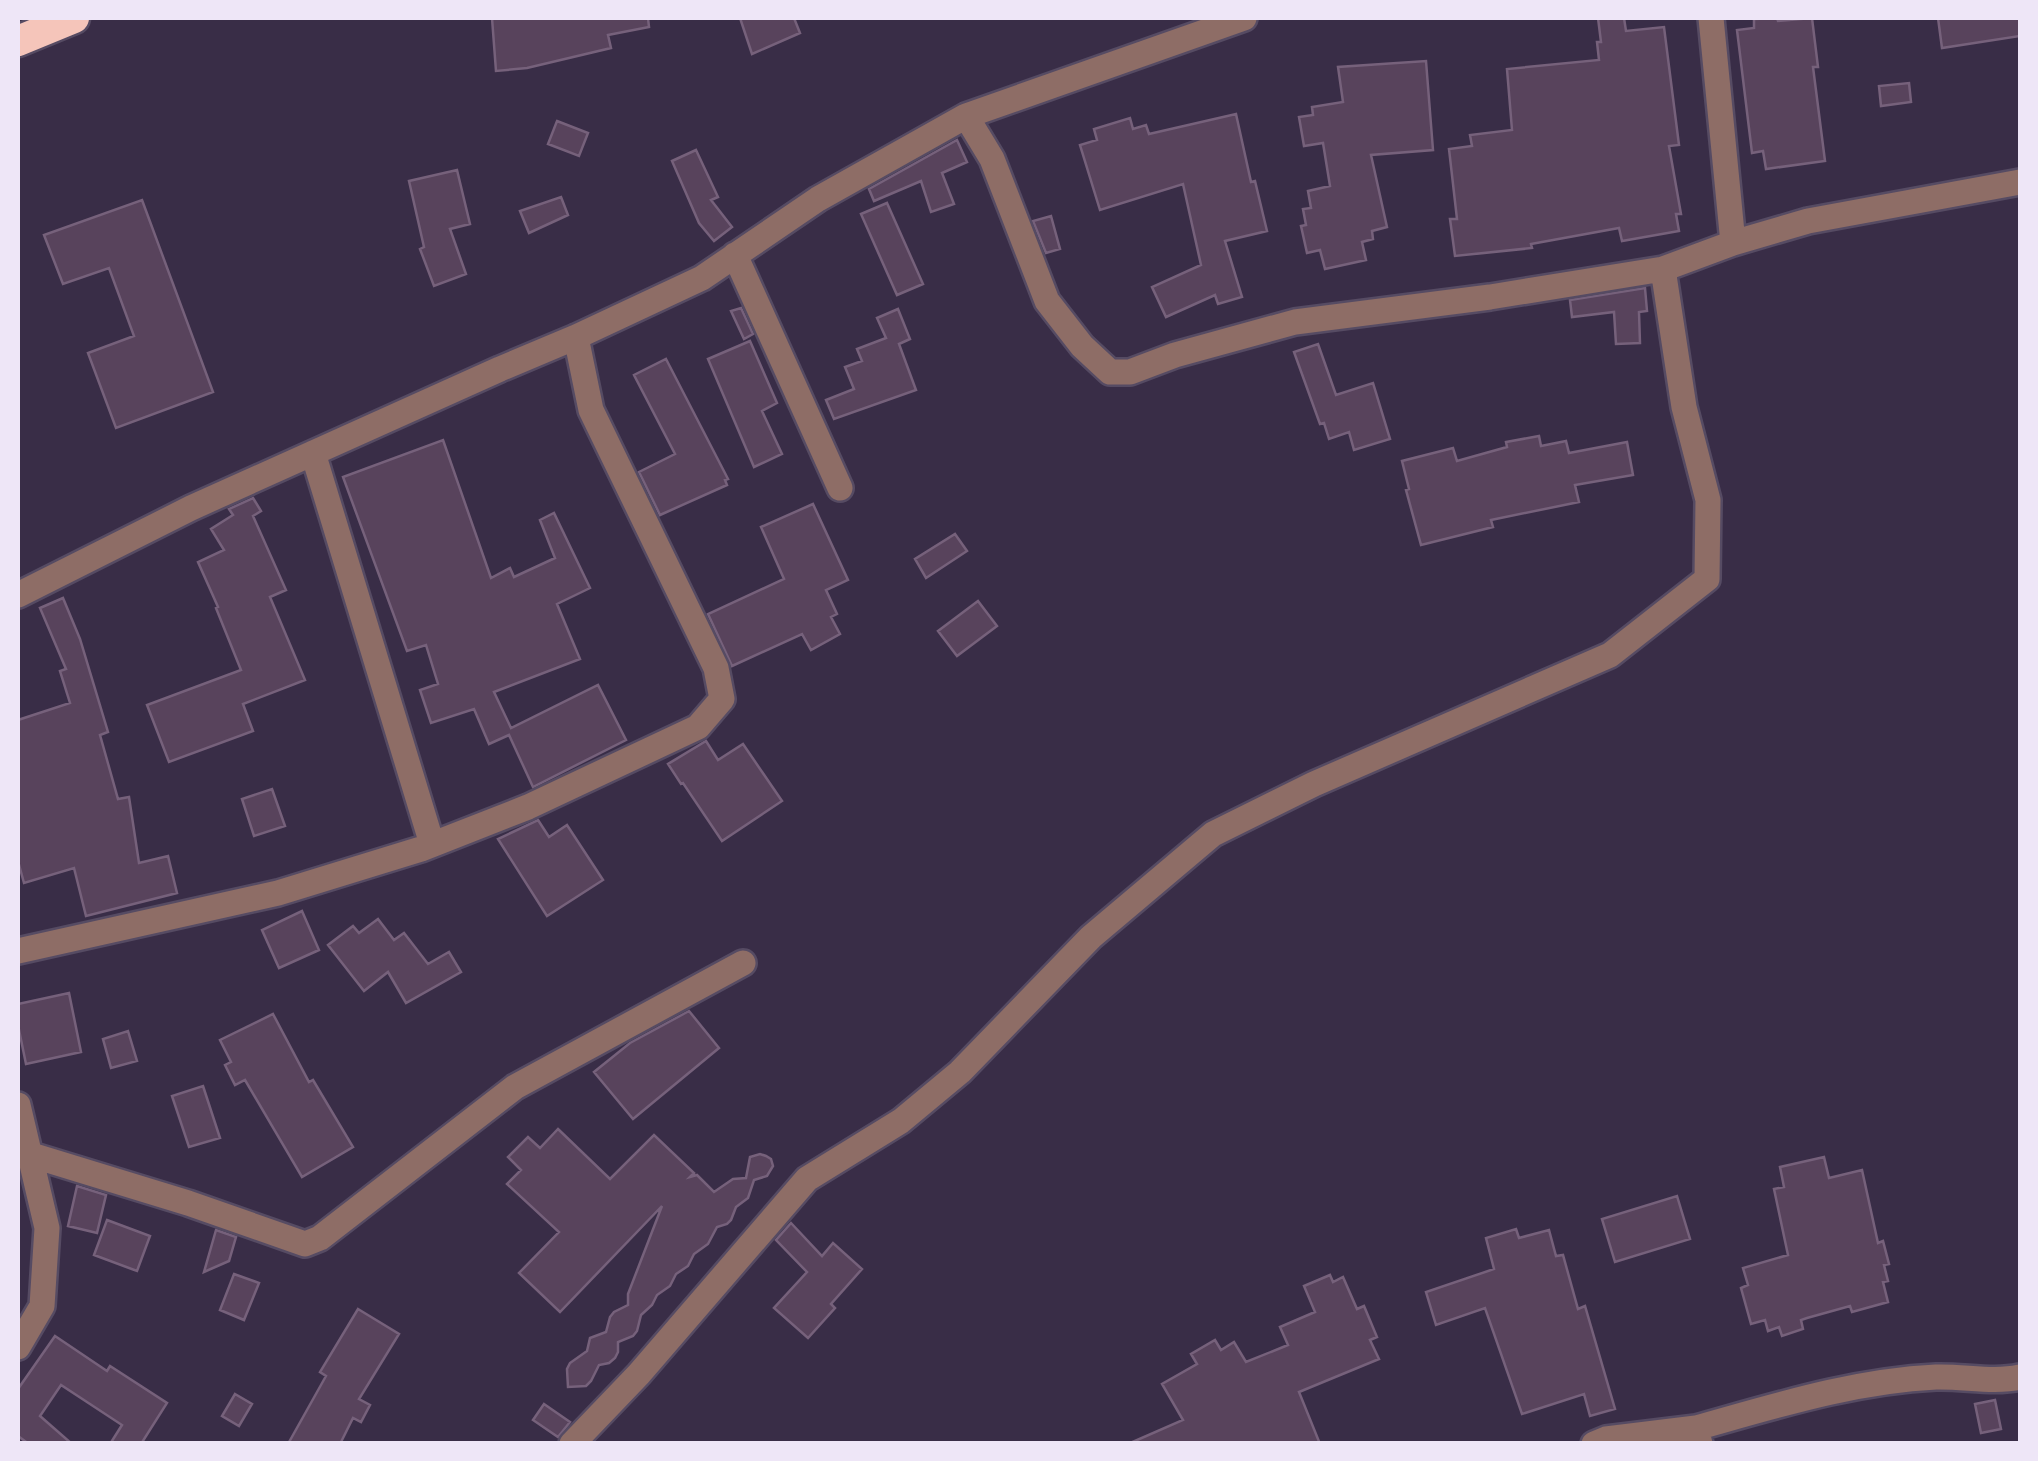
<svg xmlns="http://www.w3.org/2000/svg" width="2038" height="1461" font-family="'PT Sans',sans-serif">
	<rect width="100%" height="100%" fill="#392d47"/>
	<!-- building -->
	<path fill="#58435c" stroke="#76617b" stroke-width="2.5" d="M492 18H648L649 27 608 35 611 48 527 68 496 71Z
		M740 18H794L800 33 752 54Z
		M1598 18H1624L1626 31 1664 27 1679 145 1669 146 1681 214H1676L1679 231 1622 241 1619 228 1531 244 1532 248 1455 256 1450 219H1457L1449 149 1472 146 1470 135 1512 130 1507 69 1599 60 1597 42H1601Z
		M1777 18 1778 21 1812 18 1818 67H1813L1825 161 1766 169 1763 151 1752 153 1737 30 1754 28V19Z
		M1938 18H2020V36L1942 48Z
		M1426 61 1433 150 1371 155 1387 227 1372 231 1373 239 1362 242 1366 260 1325 269 1320 250 1307 253 1301 226 1306 225 1303 209 1311 208 1308 191 1330 186 1323 143 1304 146 1299 117 1313 115 1312 107 1343 102 1338 67Z
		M1909 83 1911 102 1881 106 1879 86Z
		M1236 114 1251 182 1255 181 1267 231 1225 241 1242 297 1218 304 1215 295 1166 317 1152 287 1201 265 1183 184 1100 210 1080 145 1097 140 1094 129 1130 118 1133 129 1146 125 1149 134Z
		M557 121 588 133 579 156 548 144Z
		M957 140 967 162 942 173 954 204 931 212 921 181 874 201 869 189Z
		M696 150 718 197 711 200 732 227 714 241 699 223 672 161Z
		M457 170 470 224 450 229 466 274 434 286 420 249 424 247 409 181Z
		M561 197 568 215 529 233 520 211Z
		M142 200 213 392 116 428 88 353 134 336 109 268 63 284 44 235Z
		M887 203 923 284 897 295 861 214Z
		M1051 216 1060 249 1046 253 1033 221Z
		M1645 288 1647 311 1639 312 1640 343 1616 344 1614 312 1572 317 1570 300Z
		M741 308 753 334 744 339 731 311Z
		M898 309 910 339 899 344 916 390 834 419 826 400 854 389 845 367 862 361 857 349 886 338 877 318Z
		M750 341 777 403 762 411 782 454 754 467 708 359Z
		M1318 344 1336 395 1373 383 1390 439 1354 450 1349 432 1329 439 1324 423 1320 424 1294 352Z
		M666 359 728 479 725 480 727 485 660 515 639 472 675 454 634 375Z
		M1539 436 1541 446 1566 441 1569 453 1627 442 1633 475 1575 485 1579 502 1491 520 1493 527 1421 545 1406 490 1409 489 1402 461 1453 448 1457 461 1507 447 1506 442Z
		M443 440 491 578 510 568 514 577 555 558 540 520 554 513 590 588 557 604 580 659 494 692 511 728 598 685 626 740 533 787 509 735 489 744 474 709 431 723 420 690 438 684 426 645 407 651 343 477Z
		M253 498 261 511 253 516 286 590 270 597 305 680 243 704 253 731 169 762 147 705 241 670 216 608 218 607 198 562 224 550 211 529 233 515 229 509Z
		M813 504 848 580 826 590 837 614 831 617 840 634 811 650 802 634 732 666 708 614 784 579 761 527Z
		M955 534 967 551 926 578 915 559Z
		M63 598 80 639 108 732 100 735 118 799 129 797 139 863 168 856 177 893 86 916 74 868 24 883 18 861V720L70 703 60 671 66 669 40 608Z
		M978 601 997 626 957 656 938 631Z
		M706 741 718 760 743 744 782 801 722 841 683 783 681 784 668 764Z
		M272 789 285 826 254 836 242 799Z
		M538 820 549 837 567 825 603 880 547 916 498 839Z
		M302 911 319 950 279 968 262 930Z
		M378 919 394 940 404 933 428 964 449 952 461 972 406 1003 388 972 364 991 328 945 353 926 359 933Z
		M69 993 81 1052 26 1064 18 1025V1004Z
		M689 1011 719 1048 633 1119 594 1072 630 1043Z
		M273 1014 309 1082 313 1080 353 1147 302 1177 245 1080 235 1085 225 1065 231 1062 220 1040Z
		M128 1031 137 1061 111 1068 103 1039Z
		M203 1086 220 1138 189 1147 172 1096Z
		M558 1129 610 1179 654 1135 694 1173 690 1177 697 1175 714 1192 733 1179 746 1178 750 1157 760 1154 766 1156 771 1159 773 1166 767 1176 754 1180 748 1198 736 1207 731 1220 727 1224 717 1227 708 1244 694 1254 688 1266 676 1274 670 1286 657 1295 652 1305 641 1315 637 1331 633 1336 618 1342V1352L615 1358 609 1363 599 1365 591 1381 586 1386 568 1387 567 1369 570 1363 587 1351 590 1338 606 1332 610 1317 614 1312 628 1305V1294L662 1206 560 1312 519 1273 559 1232 507 1184 521 1170 508 1157 528 1137 540 1148Z
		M1824 1157 1829 1178 1862 1170 1878 1243 1883 1241 1889 1264 1884 1265 1888 1281 1883 1282 1888 1302 1852 1312 1850 1306 1807 1318 1801 1320 1803 1329 1782 1336 1779 1327 1768 1331 1765 1320 1751 1324 1741 1288 1748 1285 1743 1268 1788 1255 1774 1189 1784 1187 1780 1167Z
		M77 1186 106 1195 97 1233 68 1226Z
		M1677 1196 1690 1239 1615 1262 1602 1219Z
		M107 1220 150 1236 137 1271 94 1255Z
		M791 1223 822 1256 833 1243 862 1269 831 1304 835 1308 808 1338 774 1308 807 1272 776 1240Z
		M1516 1229 1519 1238 1549 1230 1556 1256 1563 1255 1578 1309 1585 1306 1615 1409 1590 1416 1584 1394 1522 1414 1485 1308 1436 1325 1426 1292 1494 1269 1486 1238Z
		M216 1230 236 1237 229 1261 204 1272Z
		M234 1274 259 1283 244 1320 220 1310Z
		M1330 1275 1333 1282 1343 1277 1357 1309 1364 1306 1377 1337 1370 1340 1379 1359 1299 1392 1320 1444H1128L1183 1420 1162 1384 1197 1364 1191 1354 1215 1340 1221 1350 1234 1342 1246 1362 1288 1345 1280 1327 1315 1312 1304 1286Z
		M358 1309 399 1334 359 1399 370 1405 361 1422 353 1418 340 1444H288L326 1376 320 1372Z
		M55 1336 107 1371 110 1366 167 1403 141 1444H110L122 1425 61 1385 40 1416 72 1444H29L18 1436V1389Z
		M235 1394 252 1404 239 1426 222 1416Z
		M1995 1400 2001 1429 1981 1433 1975 1404Z
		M544 1404 570 1422 558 1437 533 1420Z"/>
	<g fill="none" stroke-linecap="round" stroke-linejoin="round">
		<!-- minor casing -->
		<g stroke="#564b63" stroke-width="30">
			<path id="minor" d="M1711 18 1733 243
				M966 116 992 159 1047 301 1082 346 1110 372H1130L1175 355 1295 322 1490 297 1663 269 1733 243 1808 221 2020 182
				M735 255 840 488
				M313 453 432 844
				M18 595 191 508 500 369 576 337 702 278 818 199 966 116 1244 18
				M18 951 278 893 421 849 528 807 698 727 722 699 716 668 591 410 576 337
				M18 1105 47 1228 42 1306 18 1347
				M18 1155 28 1154 188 1203 305 1244 320 1238 515 1087 743 963
				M1696 1428C1775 1406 1853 1381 1936 1377 1964 1376 1993 1383 2020 1377
				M572 1444 639 1374 807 1179 901 1121 960 1072 1091 937 1213 834 1314 784 1610 655 1707 579 1708 500 1684 407 1663 269
				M1594 1444 1606 1439 1696 1428 1700 1444"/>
		</g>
		<!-- highway casing -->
		<g stroke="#564b63" stroke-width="35">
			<path id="highway" d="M18 41 74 18"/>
		</g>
		<!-- minor -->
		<use href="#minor" stroke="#8e6d66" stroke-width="25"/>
		<!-- highway -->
		<use href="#highway" stroke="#f5c5ba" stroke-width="30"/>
	</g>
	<!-- border -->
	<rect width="2038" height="1461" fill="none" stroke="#eee6f7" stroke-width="40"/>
</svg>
